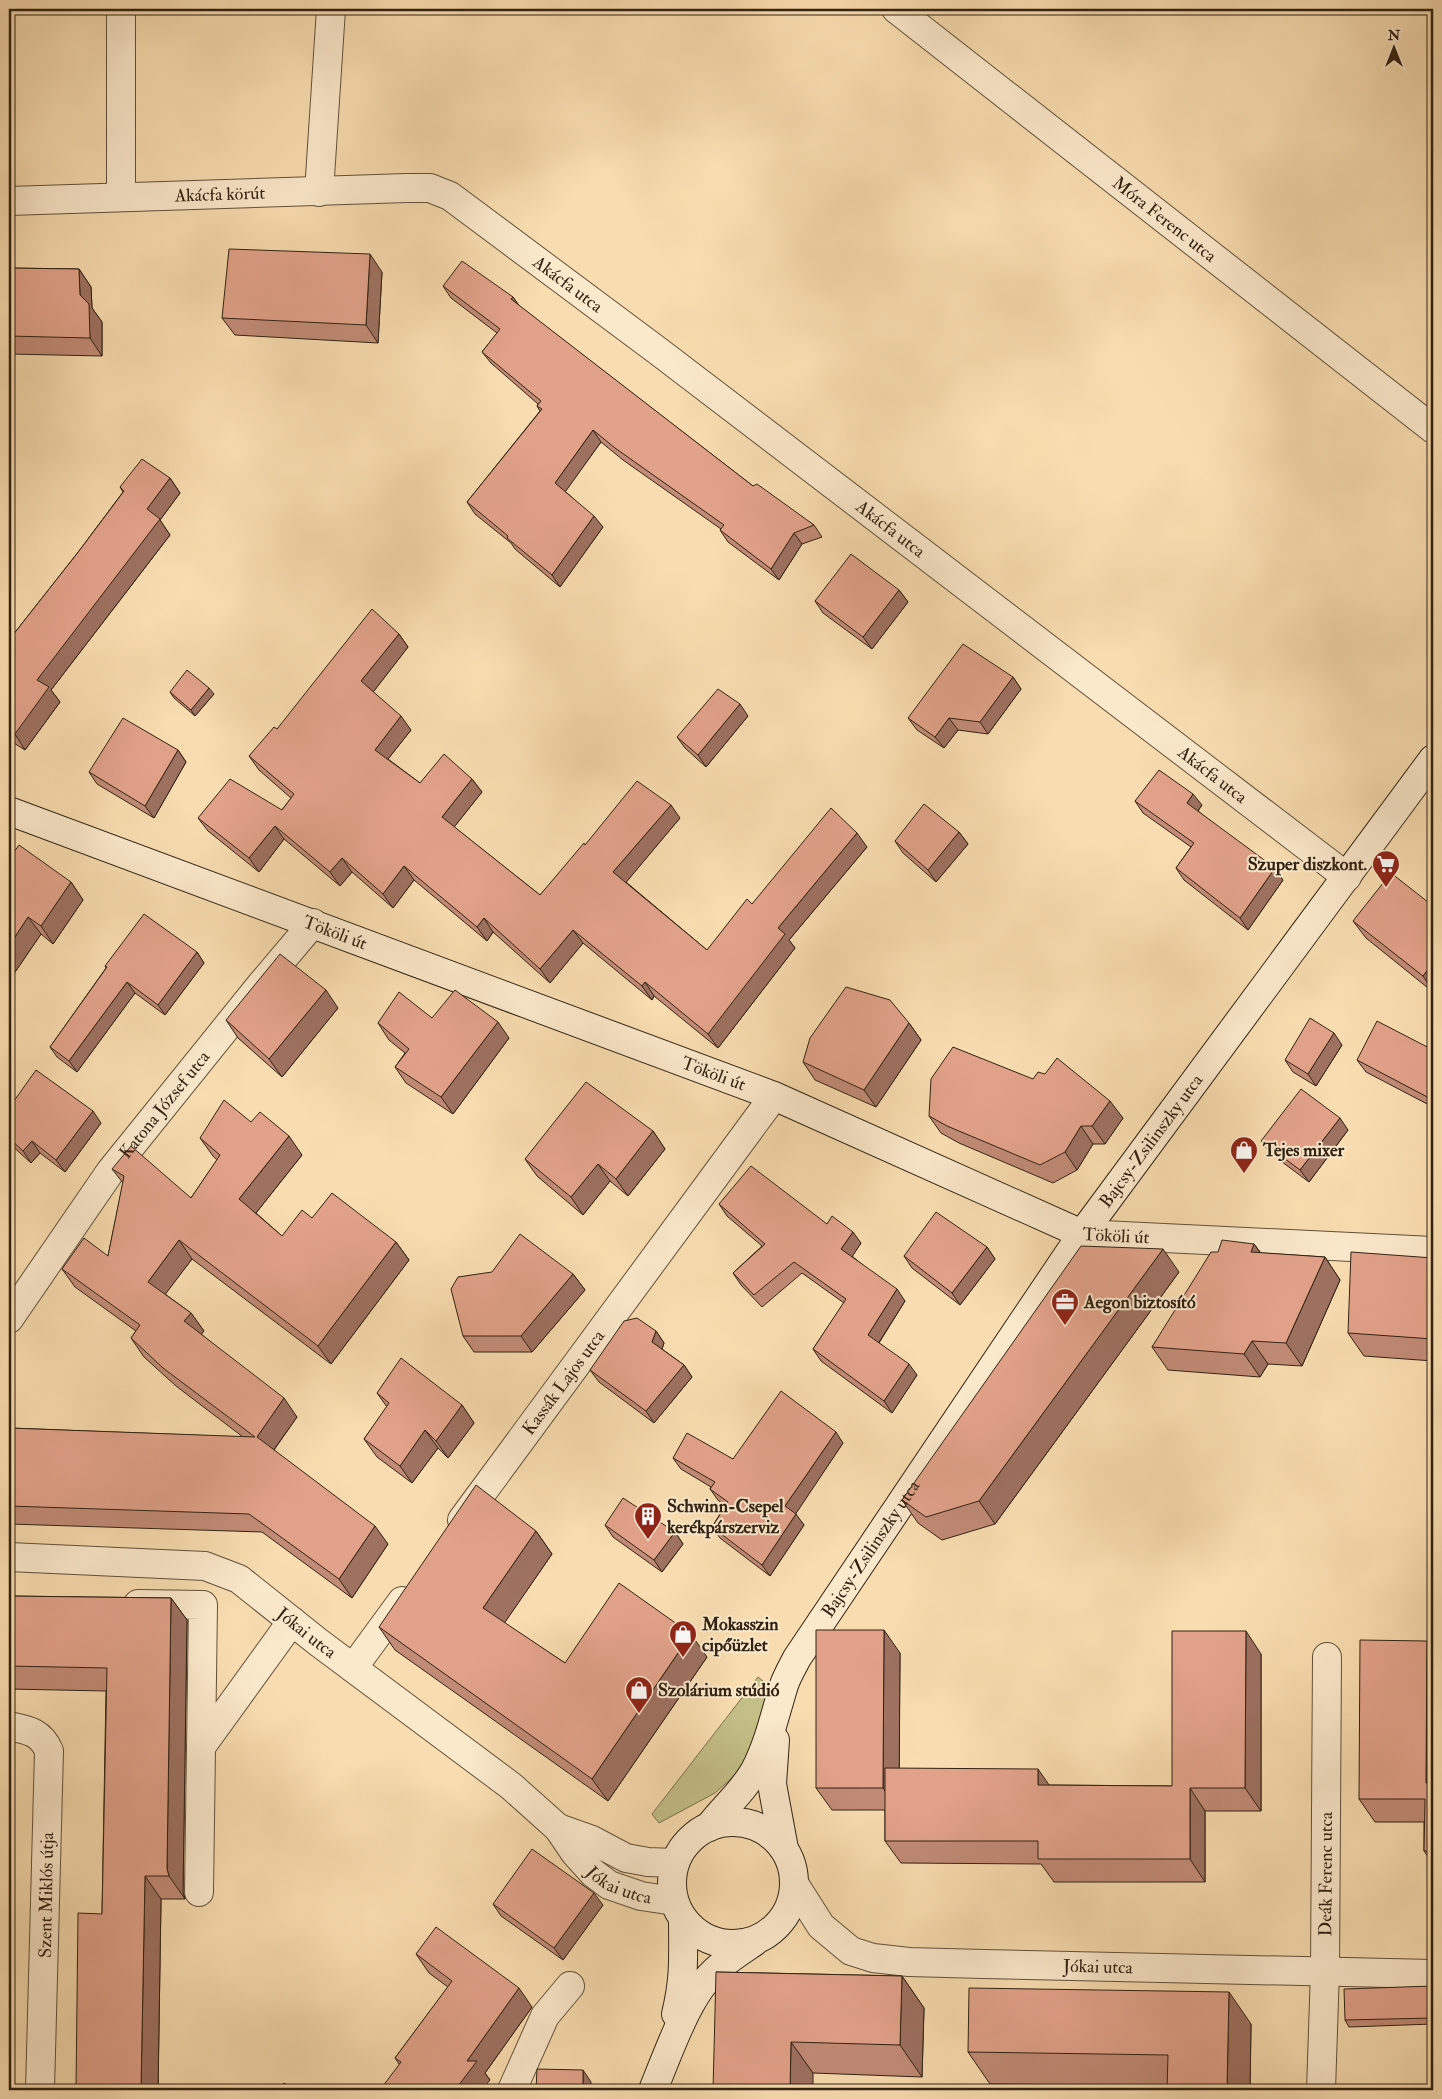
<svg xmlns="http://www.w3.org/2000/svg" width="1442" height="2099" font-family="'IM FELL Double Pica',serif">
	<rect width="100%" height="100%" fill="#f9ddb0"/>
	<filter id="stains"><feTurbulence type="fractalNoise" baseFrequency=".004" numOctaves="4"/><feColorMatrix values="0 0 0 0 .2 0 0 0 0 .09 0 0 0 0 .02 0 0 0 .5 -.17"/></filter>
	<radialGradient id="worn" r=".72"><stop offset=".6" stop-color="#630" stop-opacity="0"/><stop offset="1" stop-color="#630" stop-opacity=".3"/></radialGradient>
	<!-- green -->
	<path fill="#c4bf87" stroke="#7a704c" d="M758 1677 773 1689 752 1749 734 1776 715 1793 659 1823 652 1814Z"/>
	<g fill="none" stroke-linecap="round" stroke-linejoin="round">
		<!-- street casing -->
		<g stroke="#63513a" stroke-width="30">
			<g id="street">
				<path d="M121 9V195"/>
				<path id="s1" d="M896 9 1433 429"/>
				<path d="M319 192 331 9"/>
				<path id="s2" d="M9 201 407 188H430L450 196 658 351 1347 877"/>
				<path id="s3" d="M1082 1234 1433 1251"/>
				<path id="s4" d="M9 1319 110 1172 259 987 313 923"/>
				<path id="s5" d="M462 1520 774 1096"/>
				<path id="s6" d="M9 1557 205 1566 239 1579 318 1642 511 1786 558 1828 575 1853 593 1873 609 1885 641 1896 674 1901"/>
				<path d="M138 1604 203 1605 199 1892"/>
				<path d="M353 1668 402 1601"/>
				<path d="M9 1726C28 1730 41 1732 49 1751L40 2090"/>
				<path d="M201 1747 292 1621"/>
				<path d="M558 1828 592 1840 626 1858 648 1862 675 1863"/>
				<path id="s7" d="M795 1885 821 1926 851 1951 873 1958 909 1962 984 1964 1433 1974"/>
				<path d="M512 2090 545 2016 570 1986"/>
				<path id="s8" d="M1321 2090 1325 1971 1327 1657"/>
			</g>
		</g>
		<!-- secondary casing -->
		<g stroke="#312212" stroke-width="30">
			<g id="secondary">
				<path id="s9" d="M9 811 774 1096 1082 1234"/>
				<path d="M775 1740 772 1784 784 1849"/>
				<circle cx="733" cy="1883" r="61"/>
				<path id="s10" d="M709 1827C724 1807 743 1792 755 1770 769 1743 775 1714 784 1685 787 1676 793 1666 797 1658L1082 1234 1433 759"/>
				<path d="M676 2014C685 1977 683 1956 683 1919"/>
				<path d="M653 2090C665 2061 682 2013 701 1987 714 1968 735 1955 754 1942"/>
			</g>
		</g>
		<!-- street -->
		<use href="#street" stroke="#fbe9cc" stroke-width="28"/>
		<!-- secondary -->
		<use href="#secondary" stroke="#fbe9cc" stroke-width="28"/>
	</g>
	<!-- wall -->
	<path fill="#c28b77" stroke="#312212" d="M9 268 79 269 91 287 92 308 102 322V356L9 354Z
		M382 272 378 343 235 335 222 318Z
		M443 286 513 297 519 306 753 486 814 525 822 537 802 544 779 580 728 542 720 530 721 529 623 460 601 442 565 491 603 527 560 587 515 549 511 543 475 514 467 502 540 411 537 406 538 404 491 363 482 352 497 333 451 298Z
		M170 478 180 493 160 520 170 535 51 690 60 702 25 750 9 740V640L79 551 123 492 120 487Z
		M899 590 908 602 872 649 823 613 815 601Z
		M399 634 408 647 373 692 411 730 388 759 420 783 472 779 482 792 454 827 540 895 585 845 680 818 626 882 707 950 752 904 867 847 789 940 795 948 718 1048 654 996 652 1000 583 943 550 983 493 932 487 941 414 880 393 908 352 872 340 886 284 839 259 872 208 831 198 818 282 810 291 798 259 770 249 756 277 729Z
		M1013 677 1021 689 988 734 958 730 944 748 917 730 908 718Z
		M170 692 214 694 195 716 174 698Z
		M748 716 706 767 685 748 677 737Z
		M178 750 186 762 154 818 97 784 89 772Z
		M1135 801 1202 805 1198 811 1283 880 1248 930 1184 880 1176 868 1191 847 1143 813Z
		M959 832 968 844 936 882 903 853 895 841Z
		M9 859 71 882 83 900 53 944 41 934 9 981Z
		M1433 906V992L1366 938 1353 921Z
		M197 952 204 963 165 1015 135 993 77 1072 57 1057 50 1047 106 968 105 966Z
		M338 1008 282 1077 238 1038 226 1020Z
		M432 1018 509 1038 453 1114 406 1083 395 1067 405 1053 389 1040 378 1023Z
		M909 1023 921 1040 876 1107 815 1080 803 1062Z
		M1342 1045 1316 1086 1293 1072 1285 1060Z
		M1433 1050V1107L1366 1072 1357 1060Z
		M9 1108 101 1123 65 1172 40 1153 31 1163 9 1143Z
		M929 1116 1123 1118 1105 1144H1093L1077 1170 1053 1183 959 1143 941 1133Z
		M251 1122 302 1155 256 1213 282 1236 312 1218 396 1242 409 1260 331 1364 192 1259 165 1294 191 1313 204 1331 201 1334 297 1417 274 1450 388 1544 352 1598 262 1532 9 1524V1428L243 1437 176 1386 144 1357 131 1338 136 1331 75 1287 62 1269 108 1256 123 1183 112 1169 191 1198 217 1160 213 1156 200 1138Z
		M1348 1130 1309 1182 1270 1153 1261 1141Z
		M653 1131 665 1149 628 1196 610 1181 583 1215 537 1176 525 1159Z
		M719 1204 827 1224 861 1243 852 1256 905 1301 879 1343 917 1375 892 1413 821 1361 813 1349 844 1303 802 1273 762 1307 741 1285 733 1273 762 1246 727 1216Z
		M1254 1244 1261 1253 1325 1257 1340 1280 1302 1366 1268 1364 1260 1377 1168 1370 1152 1347 1218 1252Z
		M987 1247 995 1259 960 1305 912 1268 904 1256Z
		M1433 1258V1361L1364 1356 1348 1333Z
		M1179 1272 995 1524 942 1540 918 1523 902 1500Z
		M573 1274 585 1290 532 1352H474L463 1336Z
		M656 1331 664 1343 662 1349 684 1365 692 1377 654 1423 599 1382 590 1370Z
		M377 1393 462 1405 474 1423 448 1458 438 1448 412 1483 377 1457 364 1439 387 1407Z
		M843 1443 795 1514 804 1525 770 1576 720 1538 712 1527 725 1506 718 1500 710 1489 711 1487 681 1469 673 1458 733 1459Z
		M605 1525 675 1532 683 1544 662 1572 613 1537Z
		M536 1531 552 1554 504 1623 565 1663 707 1657 608 1801 395 1650 379 1627Z
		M9 1596 171 1598 187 1620 183 1892 185 1899H161L158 2090H76L102 1914 106 1691 9 1689Z
		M1433 1651V1864L1424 1851V1822H1375L1359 1799Z
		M900 1653 899 1769 1049 1785 1172 1786 1261 1654V1811H1205V1882H1054L1041 1864 901 1863 885 1841V1810H832L816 1788Z
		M493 1904 603 1905 563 1960 501 1916Z
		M416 1954 532 2007 485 2073 490 2080 399 2064 395 2058 448 1987 429 1973Z
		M716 1972 902 1976 924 2008 922 2077 813 2073Z
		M1433 1986V2024L1349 2027 1345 2020Z
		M1251 2024 1250 2090H1167V2086L990 2084 968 2052Z"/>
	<!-- shaded-wall -->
	<path fill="#9e7161" stroke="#312212" d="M370 254 382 272 378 343 366 325Z
		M79 269 91 287 92 308 102 322V356L90 338 80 295Z
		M513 297 521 308 511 299Z
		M593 430 601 442 563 495 555 483Z
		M170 478 180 493 160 520 170 535 51 690 60 702 25 750 15 734 37 680 147 509Z
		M594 516 603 527 560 587 552 575Z
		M794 533 802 544 779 580 771 569Z
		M899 590 908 602 872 649 863 637Z
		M399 634 408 647 371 695 361 681Z
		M1013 677 1021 689 988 734 980 722Z
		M209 688 214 694 195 716 191 710Z
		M740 704 748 716 706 767 698 755Z
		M401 716 411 730 384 764 375 750Z
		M949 718 958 730 944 748 935 737Z
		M178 750 186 762 154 818 145 806Z
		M472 779 482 792 451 831 442 817Z
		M1193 794 1202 805 1195 815 1187 803Z
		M671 805 680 818 623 886 613 872Z
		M275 826 284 839 259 872 249 858Z
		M959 832 968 844 936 882 928 870Z
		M857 833 867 847 789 940 795 948 718 1048 708 1034 778 928Z
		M342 858 352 872 340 886 330 872Z
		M404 866 414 880 393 908 383 894Z
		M1275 868 1283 880 1248 930 1240 918Z
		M71 882 83 900 53 944 41 926Z
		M28 917 41 934 9 981V946Z
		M484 918 493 932 487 941 477 927Z
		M573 930 583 943 550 983 540 969Z
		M197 952 204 963 165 1015 158 1005Z
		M1433 963V991L1423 976Z
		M127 982 135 993 77 1072 69 1061Z
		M645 982 654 996 652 1000 642 986Z
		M326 990 338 1008 282 1077 269 1059Z
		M498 1022 509 1038 453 1114 441 1097Z
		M909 1023 921 1040 876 1107 864 1090Z
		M1334 1033 1342 1045 1316 1086 1308 1074Z
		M1110 1101 1123 1118 1105 1144 1092 1126Z
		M93 1111 101 1123 65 1172 56 1160Z
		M1340 1118 1348 1130 1309 1182 1300 1170Z
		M1081 1126 1093 1144 1077 1170 1065 1152Z
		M653 1131 665 1149 628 1196 616 1179Z
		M289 1136 302 1155 252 1218 239 1199Z
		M32 1141 40 1153 31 1163 23 1151Z
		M598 1164 610 1181 583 1215 571 1197Z
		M853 1232 861 1243 850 1260 841 1249Z
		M179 1240 192 1259 161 1300 148 1282Z
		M396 1242 409 1260 331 1364 318 1346Z
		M1254 1244 1270 1266 1251 1252Z
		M987 1247 995 1259 960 1305 952 1293Z
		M1163 1249 1179 1272 995 1524 979 1501Z
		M1325 1257 1340 1280 1302 1366 1286 1343Z
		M573 1274 585 1290 532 1352 521 1336Z
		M897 1289 905 1301 876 1347 868 1335Z
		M191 1313 204 1331 197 1340 184 1321Z
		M656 1331 664 1343 660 1354 652 1342Z
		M1252 1341 1268 1364 1260 1377 1244 1354Z
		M909 1364 917 1375 892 1413 884 1401Z
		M684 1365 692 1377 654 1423 646 1411Z
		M284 1398 297 1417 270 1455 257 1437Z
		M462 1405 474 1423 448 1458 436 1441Z
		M425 1430 438 1448 412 1483 400 1466Z
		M836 1432 843 1443 793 1518 785 1506Z
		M796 1514 804 1525 770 1576 762 1565Z
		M375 1526 388 1544 352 1598 339 1579Z
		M536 1531 552 1554 499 1631 483 1608Z
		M675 1532 683 1544 662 1572 654 1560Z
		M171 1598 187 1620 183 1892 185 1899 169 1876 167 1869Z
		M884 1630 900 1653 899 1810 883 1788Z
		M1246 1631 1261 1654V1811L1245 1788Z
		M691 1634 707 1657 608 1801 592 1779Z
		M1427 1641 1433 1651V1793L1426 1783Z
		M1038 1769 1054 1792 1038 1785Z
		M1190 1788 1205 1811V1882L1190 1859Z
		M145 1876 161 1899 158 2090H141Z
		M594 1893 603 1905 563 1960 554 1948Z
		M902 1976 924 2008 922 2077 900 2045Z
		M519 1988 532 2007 485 2073 490 2080 482 2090H455L467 2061Z
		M1229 1992 1251 2024 1250 2090H1227Z
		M791 2042 813 2073V2090H790Z
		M583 2070 591 2082V2090H583Z"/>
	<!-- building -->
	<path fill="#e2a28a" stroke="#312212" d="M229 249 370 254 366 325 222 318Z
		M462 261 513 297 511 299 753 486 757 484 814 525 794 533 771 569 720 530 724 525 615 448 593 430 555 483 594 516 552 575 507 538 508 536 467 502 542 409 537 406 541 401 482 352 500 329 443 286Z
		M9 268 79 269 80 295 89 304 90 338 9 336Z
		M142 459 170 478 147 509 160 519 37 680 49 687 15 734 9 731V640L79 551 124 491 120 487Z
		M851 554 899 590 863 637 815 601Z
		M372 609 399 634 361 681 401 716 375 750 420 783 444 754 472 779 442 817 540 895 584 843 585 845 637 781 671 805 613 872 707 950 747 899 752 904 831 808 857 833 778 928 785 934 708 1034 645 982 642 986 573 930 540 969 484 918 477 927 404 866 383 894 342 858 330 872 275 826 249 858 198 818 230 779 282 810 294 794 249 756 274 727 277 729Z
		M963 644 1013 677 980 722 949 718 935 737 908 718Z
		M187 670 209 688 191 710 170 692Z
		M718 689 740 704 698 755 677 737Z
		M123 718 178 750 145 806 89 772Z
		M1159 770 1193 794 1187 803 1275 868 1240 918 1176 868 1194 843 1135 801Z
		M924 804 959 832 928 870 895 841Z
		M19 845 71 882 41 926 28 917 9 946V859Z
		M1391 873 1433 906V963L1423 976 1353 921Z
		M144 914 197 952 158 1005 127 982 69 1061 50 1047 107 967 105 966Z
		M280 954 326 990 269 1059 226 1020Z
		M846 987 890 1000 909 1023 864 1090 803 1062 810 1038Z
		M455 990 498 1022 441 1097 395 1067 409 1049 378 1023 399 992 432 1018Z
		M1310 1018 1334 1033 1308 1074 1285 1060Z
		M1377 1021 1433 1050V1100L1357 1060Z
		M953 1047 1033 1079 1038 1072 1045 1074 1057 1058 1110 1101 1092 1126H1081L1065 1152 1040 1165 947 1126 929 1116 931 1079Z
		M36 1070 93 1111 56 1160 32 1141 23 1151 9 1138V1108Z
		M586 1082 653 1131 616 1179 598 1164 571 1197 525 1159Z
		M1301 1089 1340 1118 1300 1170 1261 1141Z
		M224 1100 251 1122 260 1112 289 1136 239 1199 282 1236 302 1210 312 1218 332 1193 396 1242 318 1346 179 1240 148 1282 191 1313 184 1321 284 1398 257 1437 375 1526 339 1579 249 1514 9 1506V1428L255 1437 163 1368 131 1338 140 1325 62 1269 84 1238 108 1256 124 1176 112 1169 131 1146 191 1198 220 1155 200 1138Z
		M751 1166 827 1224 832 1216 853 1232 841 1249 897 1289 868 1335 909 1364 884 1401 813 1349 846 1299 794 1262 754 1295 733 1273 765 1244 719 1204Z
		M936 1212 987 1247 952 1293 904 1256Z
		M520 1234 573 1274 521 1336H463L451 1289 458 1277 492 1272Z
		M1222 1240 1254 1244 1251 1252 1325 1257 1286 1343 1252 1341 1244 1354 1152 1347 1211 1252H1218Z
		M1081 1246 1163 1249 979 1501 926 1517 902 1500Z
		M1351 1252 1433 1258V1339L1348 1333Z
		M637 1318 656 1331 652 1342 684 1365 646 1411 590 1370 624 1321Z
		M401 1358 462 1405 436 1441 425 1430 400 1466 364 1439 389 1403 377 1393Z
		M781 1391 836 1432 785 1506 796 1514 762 1565 712 1527 728 1502 710 1489 715 1482 673 1458 687 1433 733 1459Z
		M476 1485 536 1531 483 1608 565 1663 619 1583 691 1634 592 1779 379 1627Z
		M623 1498 675 1532 654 1560 605 1525Z
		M9 1596 171 1598 167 1869 169 1876H145L141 2090H76L78 1913 102 1914 107 1668 9 1666Z
		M816 1630H884L883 1788H816Z
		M1172 1631H1246L1245 1788H1190V1859H1038V1841H885V1768L1038 1769V1785L1172 1786Z
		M1360 1640 1427 1641 1426 1783H1433V1851H1424L1425 1799H1359Z
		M532 1849 594 1893 554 1948 493 1904Z
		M436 1927 519 1988 467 2061H477L455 2090H380L401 2062 395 2058 452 1981 416 1954Z
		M716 1972 902 1976 900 2045 791 2042 790 2090H713Z
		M1433 1986V2018L1345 2020 1344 1989Z
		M969 1988 1229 1992 1227 2090H1167L1168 2055 968 2052Z
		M537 2069 583 2070V2090H536Z
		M284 2083 294 2090H278Z"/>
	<!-- icons -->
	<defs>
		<g id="supermarket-pin" transform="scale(1.4375)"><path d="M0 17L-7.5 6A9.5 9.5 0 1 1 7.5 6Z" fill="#8f2418" stroke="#fbe9cc"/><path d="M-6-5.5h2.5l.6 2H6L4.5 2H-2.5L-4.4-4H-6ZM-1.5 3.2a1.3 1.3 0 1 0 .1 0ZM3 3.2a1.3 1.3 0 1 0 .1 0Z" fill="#fff"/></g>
		<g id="shop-pin" transform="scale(1.4375)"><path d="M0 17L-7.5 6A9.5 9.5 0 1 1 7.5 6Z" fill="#8f2418" stroke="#fbe9cc"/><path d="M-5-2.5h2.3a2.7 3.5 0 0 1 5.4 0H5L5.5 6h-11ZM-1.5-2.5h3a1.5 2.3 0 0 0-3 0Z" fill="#fff"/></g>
		<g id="office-pin" transform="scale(1.4375)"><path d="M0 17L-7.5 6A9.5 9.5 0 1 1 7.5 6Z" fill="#8f2418" stroke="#fbe9cc"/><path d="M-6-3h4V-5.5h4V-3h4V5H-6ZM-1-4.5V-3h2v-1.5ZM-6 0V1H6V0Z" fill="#fff"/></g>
		<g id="building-pin" transform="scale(1.4375)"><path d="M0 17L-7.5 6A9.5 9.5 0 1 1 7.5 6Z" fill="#8f2418" stroke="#fbe9cc"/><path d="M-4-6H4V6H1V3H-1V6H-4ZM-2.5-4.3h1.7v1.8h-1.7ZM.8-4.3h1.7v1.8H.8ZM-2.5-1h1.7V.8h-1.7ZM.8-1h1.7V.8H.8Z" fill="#fff"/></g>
	</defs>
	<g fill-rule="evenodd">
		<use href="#supermarket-pin" x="1386" y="864"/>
		<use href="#shop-pin" x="1244" y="1150"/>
		<use href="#office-pin" x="1065" y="1302"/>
		<use href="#building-pin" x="648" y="1516"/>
		<use href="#shop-pin" x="683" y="1634"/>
		<use href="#shop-pin" x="639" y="1690"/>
	</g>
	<g text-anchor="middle" stroke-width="4" stroke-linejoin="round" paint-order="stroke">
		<!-- street labels -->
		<g font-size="18" fill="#312212" stroke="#fbe9cc">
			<text dy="6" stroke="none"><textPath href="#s2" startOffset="211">Akácfa körút</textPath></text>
			<text dy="6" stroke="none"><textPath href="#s1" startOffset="341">Móra Ferenc utca</textPath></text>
			<text dy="6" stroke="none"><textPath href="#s2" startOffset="590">Akácfa utca</textPath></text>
			<text dy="6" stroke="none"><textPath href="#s2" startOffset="995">Akácfa utca</textPath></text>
			<text dy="6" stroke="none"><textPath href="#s2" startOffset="1400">Akácfa utca</textPath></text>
			<text dy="6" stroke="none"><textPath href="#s9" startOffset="348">Tököli út</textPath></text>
			<text dy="6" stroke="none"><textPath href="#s9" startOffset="752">Tököli út</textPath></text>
			<text dy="6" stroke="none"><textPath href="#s4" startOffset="265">Katona József utca</textPath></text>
			<text dy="6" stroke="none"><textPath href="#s10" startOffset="820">Bajcsy-Zsilinszky utca</textPath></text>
			<text dy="6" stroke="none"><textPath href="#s3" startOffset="34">Tököli út</textPath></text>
			<text dy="6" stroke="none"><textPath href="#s5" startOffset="171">Kassák Lajos utca</textPath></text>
			<text dy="6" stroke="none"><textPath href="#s10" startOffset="325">Bajcsy-Zsilinszky utca</textPath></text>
			<text dy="6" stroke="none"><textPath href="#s6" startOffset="319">Jókai utca</textPath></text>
			<text dy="6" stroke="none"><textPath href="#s8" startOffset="216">Deák Ferenc utca</textPath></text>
			<text dy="6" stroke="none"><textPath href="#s6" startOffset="724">Jókai utca</textPath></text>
			<text transform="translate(46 1895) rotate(-89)" y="6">Szent Miklós útja</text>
			<text dy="6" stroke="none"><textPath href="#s7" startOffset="336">Jókai utca</textPath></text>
		</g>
		<!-- poi labels -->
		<g font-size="18" font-weight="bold" fill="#312212" stroke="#fbe9cc" text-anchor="start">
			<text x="1367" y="870" text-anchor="end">Szuper diszkont.</text>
			<text x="1263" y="1156">Tejes mixer</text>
			<text x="1084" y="1308">Aegon biztosító</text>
			<text x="667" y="1512">Schwinn-Csepel<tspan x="667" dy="21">kerékpárszerviz</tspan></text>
			<text x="702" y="1630">Mokasszin<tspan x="702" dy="21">cipőüzlet</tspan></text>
			<text x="658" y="1696">Szolárium stúdió</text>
		</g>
	</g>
	<!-- margin -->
	<rect width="1442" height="2099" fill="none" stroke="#f9ddb0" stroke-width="30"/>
	<rect x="10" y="10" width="1422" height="2079" fill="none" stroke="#312212" stroke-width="2.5"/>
	<rect x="15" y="15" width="1412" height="2069" fill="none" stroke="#312212"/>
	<!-- north arrow -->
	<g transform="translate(1394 48)" stroke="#fbe9cc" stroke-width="4" paint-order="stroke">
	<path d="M0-4L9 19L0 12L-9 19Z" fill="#312212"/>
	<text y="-8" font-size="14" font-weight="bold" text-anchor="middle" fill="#312212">N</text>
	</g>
	<rect width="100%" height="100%" filter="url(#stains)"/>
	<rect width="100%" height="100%" fill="url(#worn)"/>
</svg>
